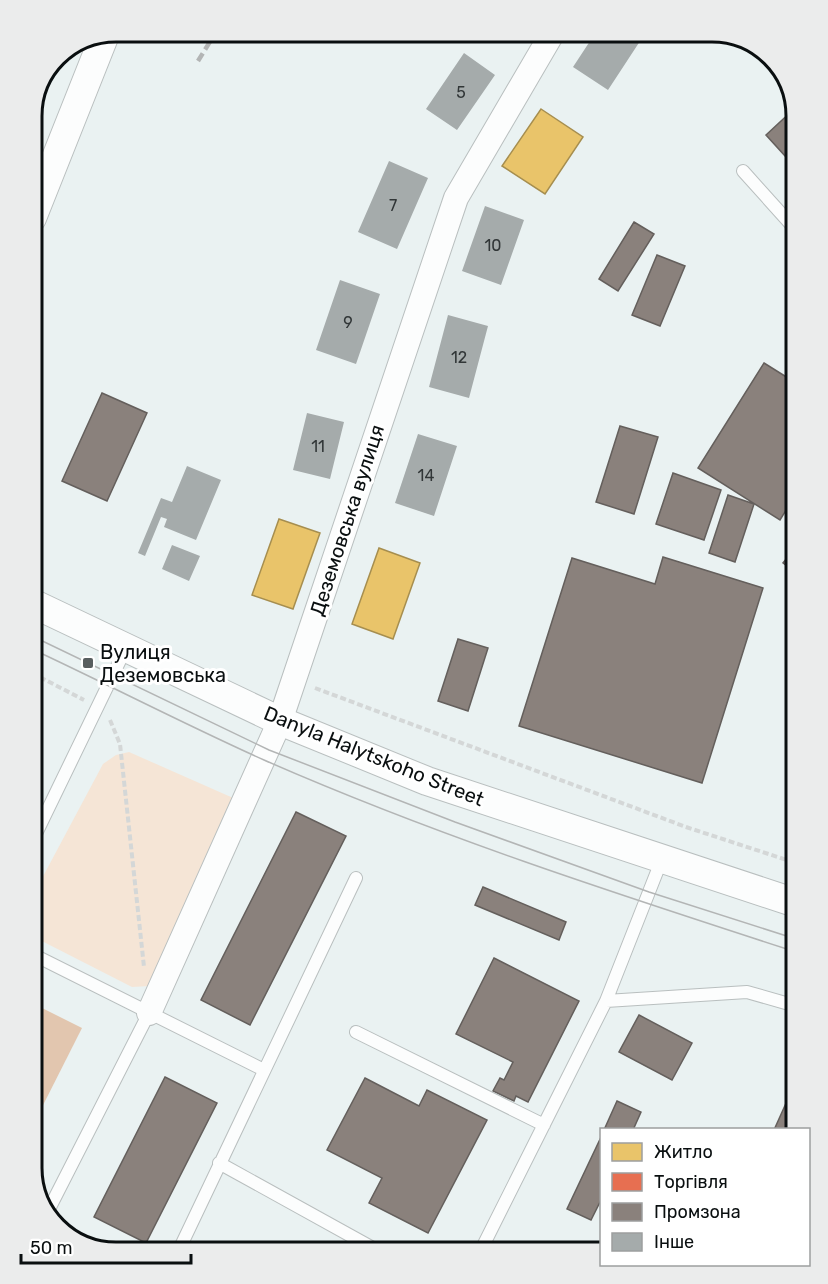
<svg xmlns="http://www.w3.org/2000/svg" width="828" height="1284" font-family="Rubik,sans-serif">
	<rect width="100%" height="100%" fill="#eaf2f2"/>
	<!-- green -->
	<path fill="#f5e5d6" d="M129 752 240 801 150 986 132 987 32 936V897L103 764 116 755Z"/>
	<!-- water -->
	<path fill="#e2c6af" d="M32 1003 82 1028 32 1127Z"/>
	<!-- homes -->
	<path fill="#e9c46a" stroke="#a68e4f" stroke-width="1.5" d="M541 109 583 137 545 194 502 166Z
		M279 519 320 533 293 609 252 595Z
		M379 548 420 563 393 639 352 624Z"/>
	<!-- shops -->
	<path fill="#e76f51" stroke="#a5523e" stroke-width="1.5" d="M32 684 41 690 32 702Z"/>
	<!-- industry -->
	<path fill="#8a817c" stroke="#645f5c" stroke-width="1.5" d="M795 108 796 116V168L766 135Z
		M634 222 654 234 618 291 599 279Z
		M657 255 685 266 660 326 632 315Z
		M764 363 796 383V494L780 520 698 468Z
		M102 393 147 413 107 501 62 481Z
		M620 426 658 437 634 514 596 502Z
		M673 473 721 490 704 540 656 524Z
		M728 495 754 504 735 562 709 553Z
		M796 547V573L783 563Z
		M663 557 763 588 702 783 519 726 572 558 655 584Z
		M458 639 488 648 468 711 438 701Z
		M296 812 346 836 250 1025 201 1000Z
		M483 887 566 922 559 940 475 905Z
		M494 958 579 1001 528 1102 516 1096 514 1101 493 1091 500 1078 504 1080 513 1062 456 1034Z
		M639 1015 692 1043 672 1080 619 1052Z
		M165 1077 217 1103 146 1243 94 1217Z
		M365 1078 419 1106 427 1090 487 1120 428 1233 369 1203 382 1178 327 1150Z
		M796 1081V1130H774Z
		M617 1101 641 1112 633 1130H604Z
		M602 1135V1198L591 1220 567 1209Z"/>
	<!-- building -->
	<path fill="#a5abab" d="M596 32H646L608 90 573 67Z
		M464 53 495 75 457 130 426 109Z
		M389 161 428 178 397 249 358 232Z
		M485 206 524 220 501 285 462 271Z
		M340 280 380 294 356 364 316 350Z
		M448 315 488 326 469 398 429 387Z
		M307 413 344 422 330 479 293 470Z
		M418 434 457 446 434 516 395 503Z
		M187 466 221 480 196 540 164 527 167 519 161 517 145 556 138 553 161 498 172 502Z
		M172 545 200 556 189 581 162 569Z"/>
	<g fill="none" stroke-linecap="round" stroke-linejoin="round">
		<!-- service casing -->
		<g stroke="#b9bfbf" stroke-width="14">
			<path id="service" d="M743 171 796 230
				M32 842 126 648
				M32 954 264 1070
				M606 1001 747 992 796 1006
				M356 1032 544 1125
				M219 1163 380 1252
				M47 1213 149 1013
				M178 1252 356 878
				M480 1252 606 1001 662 859"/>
		</g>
		<!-- minor casing -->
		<g stroke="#b9bfbf" stroke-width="26">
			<path id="minor" d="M149 1013 280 721 456 198 553 32"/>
		</g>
		<!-- tertiary casing -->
		<g stroke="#b9bfbf" stroke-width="30">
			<path id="tertiary" d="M32 218 104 37
				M32 603 280 721 427 781 796 903"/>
		</g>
		<!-- path -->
		<path stroke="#d4d7d7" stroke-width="4" stroke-dasharray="6 3" stroke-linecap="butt" d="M32 673 84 700
			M315 688 686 827 796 863
			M110 720 120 744 144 967"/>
		<!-- service -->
		<use href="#service" stroke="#fcfdfd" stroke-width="12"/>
		<!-- minor -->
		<use href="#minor" stroke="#fcfdfd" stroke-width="24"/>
		<!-- tertiary -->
		<use href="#tertiary" stroke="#fcfdfd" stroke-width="28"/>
		<!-- tram -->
		<path stroke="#b3b5b5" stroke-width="1.5" d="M32 636 269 750 455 822 649 892 796 939
			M32 649C109 685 186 725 264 760 437 836 617 894 796 952"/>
		<!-- rail -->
		<path stroke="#b3b5b5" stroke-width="4.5" stroke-dasharray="9 4.5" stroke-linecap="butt" d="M198 61 216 32"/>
	</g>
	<!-- markers -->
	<rect fill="#585e5f" stroke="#fff" stroke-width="2" x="82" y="657" width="12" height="12" rx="3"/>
	<g text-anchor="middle" stroke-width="6" stroke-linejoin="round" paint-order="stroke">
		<!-- number labels -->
		<g font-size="16" fill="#313637">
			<text x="461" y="98">5</text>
			<text x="393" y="211">7</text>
			<text x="493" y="251">10</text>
			<text x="348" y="328">9</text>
			<text x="459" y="363">12</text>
			<text x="318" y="452">11</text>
			<text x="426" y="481">14</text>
		</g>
		<!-- street labels -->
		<g font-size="20" fill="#0a0f10" stroke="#fff">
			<text transform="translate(347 520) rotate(-72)" y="7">Деземовська вулиця</text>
			<text transform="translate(374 756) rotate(22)" y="7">Danyla Halytskoho Street</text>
		</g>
		<!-- poi labels -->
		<g font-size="20" fill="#0a0f10" stroke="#fff" text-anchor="start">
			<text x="100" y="659">Вулиця<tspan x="100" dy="23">Деземовська</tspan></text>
		</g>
	</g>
	<!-- crop -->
	<path d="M0 0H828V1284H0ZM116 42H712A74 74 0 0 1 786 116V1168A74 74 0 0 1 712 1242H116A74 74 0 0 1 42 1168V116A74 74 0 0 1 116 42Z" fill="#ebecec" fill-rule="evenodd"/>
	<path fill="none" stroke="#0a0f10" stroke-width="3" d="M116 42H712A74 74 0 0 1 786 116V1168A74 74 0 0 1 712 1242H116A74 74 0 0 1 42 1168V116A74 74 0 0 1 116 42Z"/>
	<!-- legend -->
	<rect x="600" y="1128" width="210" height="138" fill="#ffffff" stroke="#9d9f9f" stroke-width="1.5"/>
	<rect x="612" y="1143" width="30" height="18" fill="#e9c46a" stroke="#9d9f9f" stroke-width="1.5"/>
	<text x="654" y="1158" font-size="18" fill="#0a0f10">Житло</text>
	<rect x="612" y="1173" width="30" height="18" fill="#e76f51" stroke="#9d9f9f" stroke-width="1.5"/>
	<text x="654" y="1188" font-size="18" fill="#0a0f10">Торгівля</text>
	<rect x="612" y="1203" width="30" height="18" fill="#8a817c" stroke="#9d9f9f" stroke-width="1.5"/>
	<text x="654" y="1218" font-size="18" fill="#0a0f10">Промзона</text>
	<rect x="612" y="1233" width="30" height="18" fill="#a5abab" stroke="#9d9f9f" stroke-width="1.5"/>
	<text x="654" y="1248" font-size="18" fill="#0a0f10">Інше</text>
	<!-- scale -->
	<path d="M21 1254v9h170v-9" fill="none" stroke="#0a0f10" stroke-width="3"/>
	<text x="30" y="1254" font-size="18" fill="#0a0f10" stroke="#ffffff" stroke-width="4.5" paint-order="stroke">50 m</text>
</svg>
